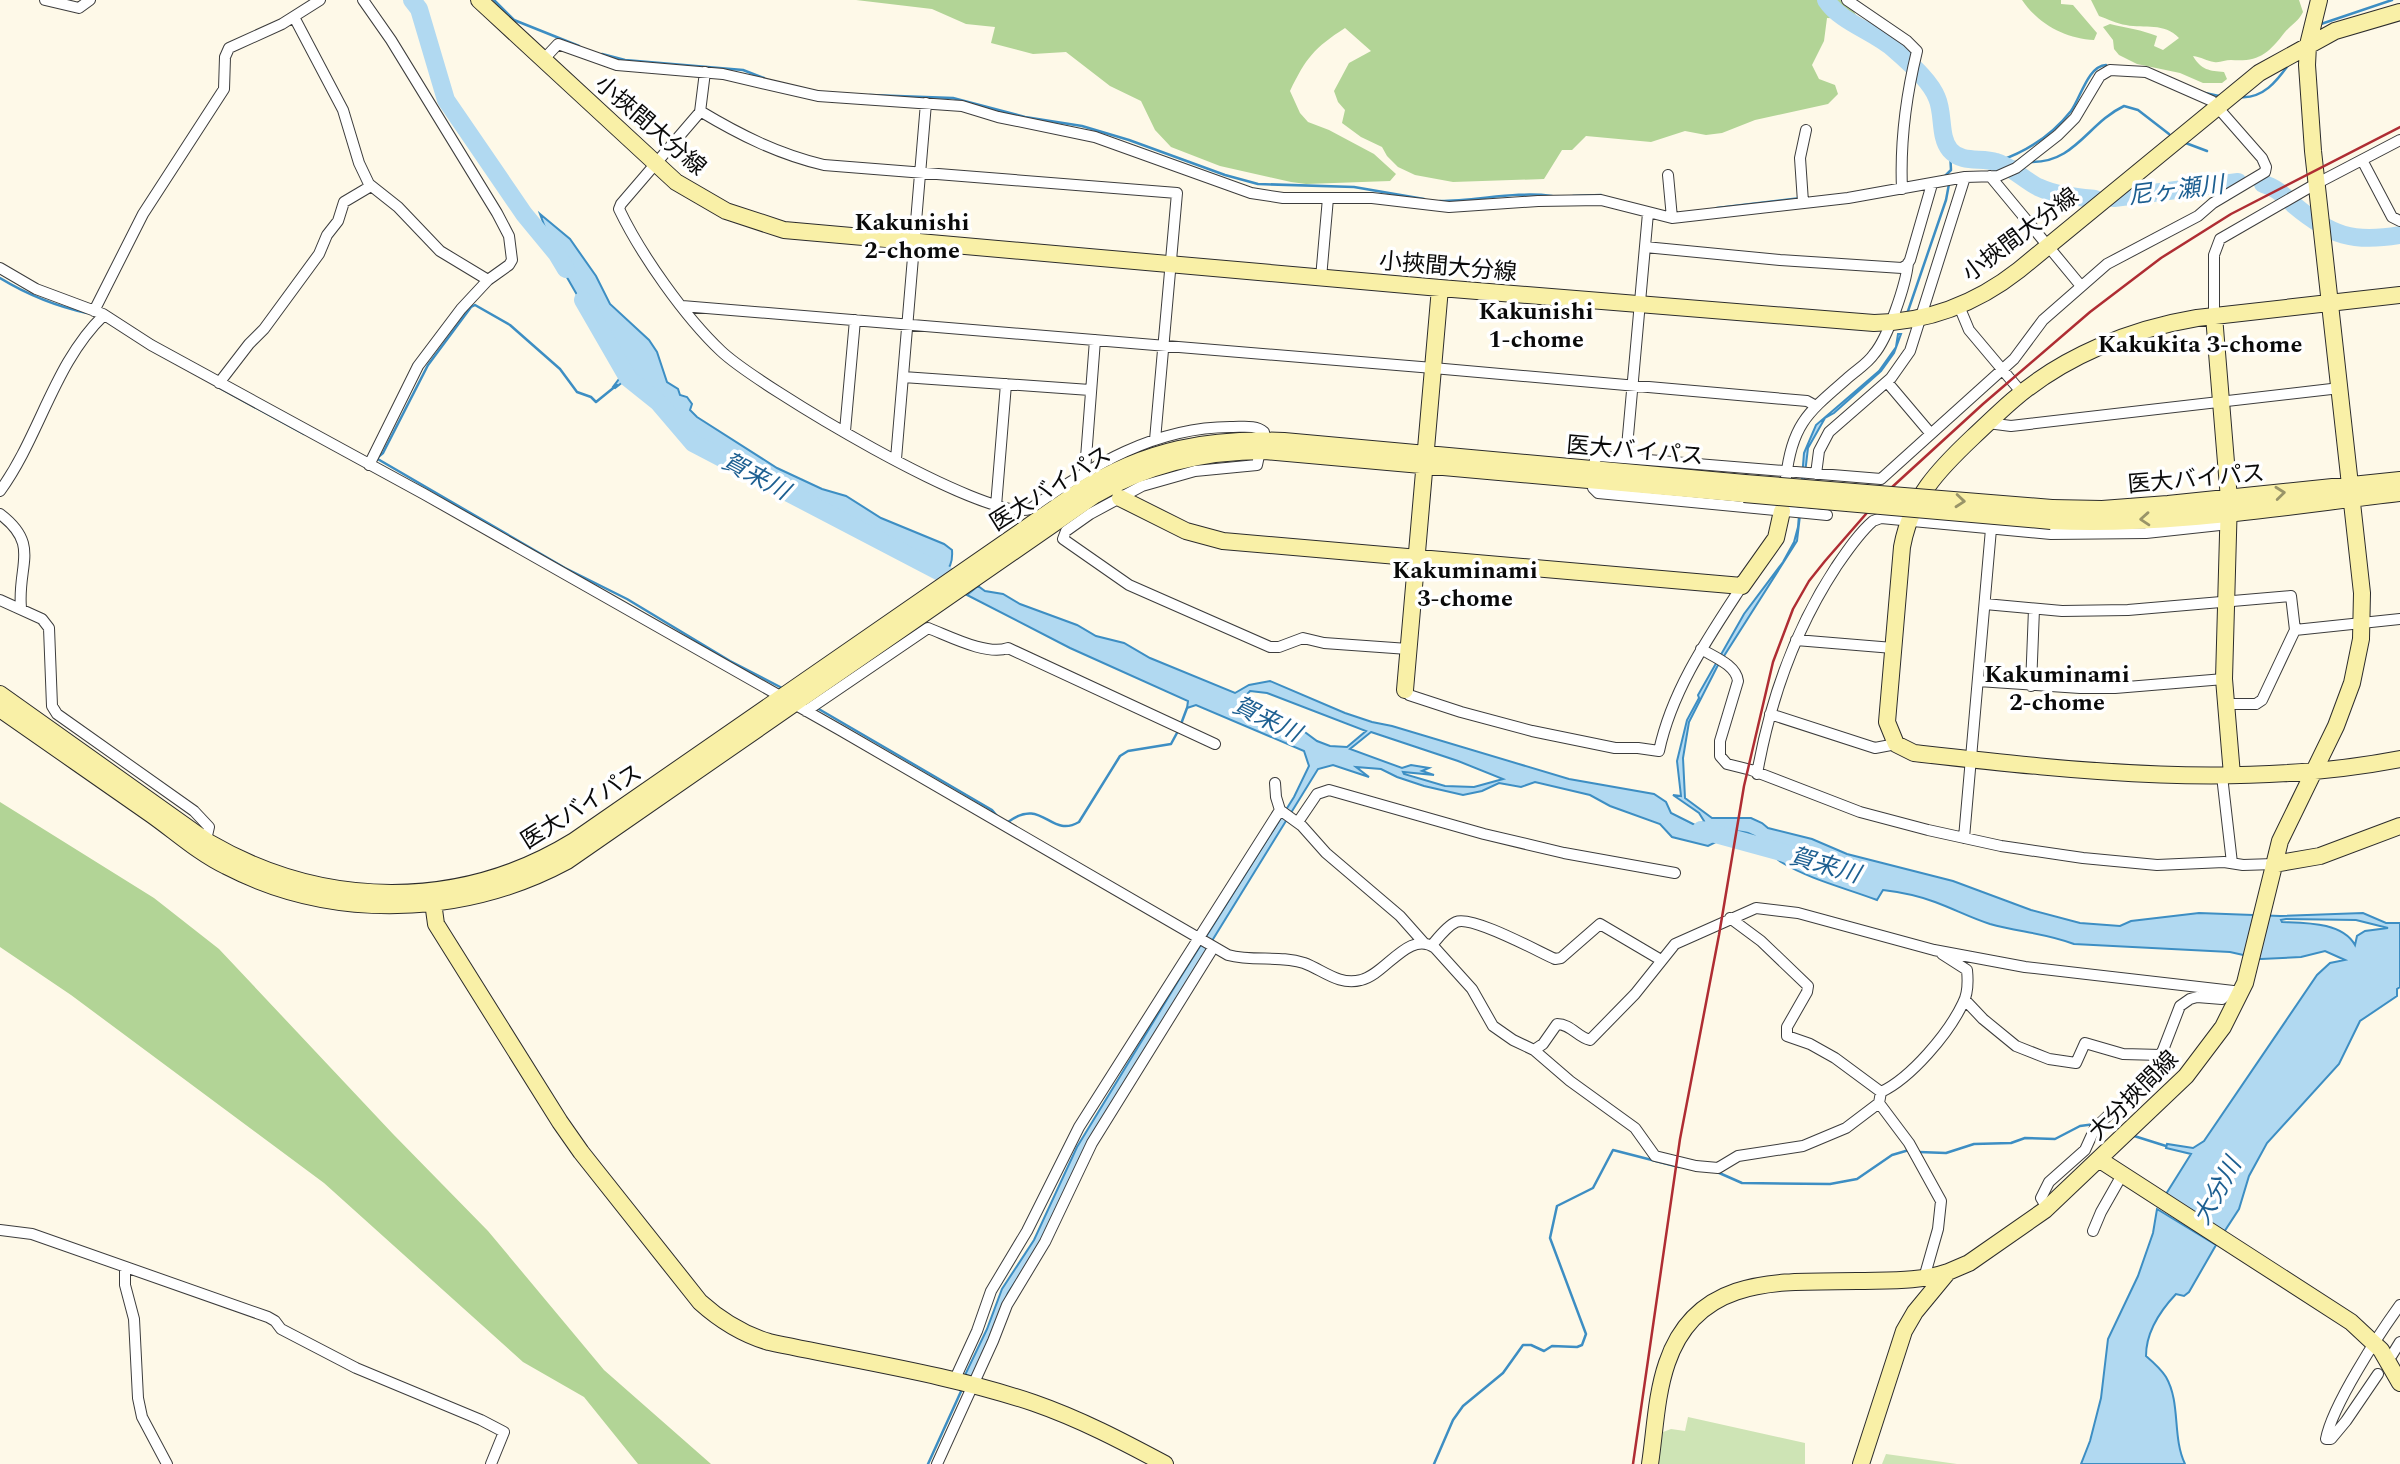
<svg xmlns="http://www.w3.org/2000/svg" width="2400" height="1464" font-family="Spectral,'Noto Sans JP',serif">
	<rect width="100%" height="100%" fill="#fef9e8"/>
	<!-- green -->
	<path fill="#cee4b5" d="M1688 1417 1805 1443V1464H1658L1663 1432 1671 1429 1685 1431Z
		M1886 1454 1957 1464H1882Z"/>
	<!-- forest -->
	<path fill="#b2d496" d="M856 0H1841L1852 8 1857 17 1848 19 1827 18 1824 41 1812 65 1819 79 1835 85 1838 94 1828 104 1755 120 1722 133 1706 135 1685 131 1651 142 1586 136 1572 150H1562L1544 179 1453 182 1415 175 1398 167 1387 156 1382 147 1361 137 1342 123 1345 110 1338 102 1334 91 1349 63 1371 51 1345 28C1314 48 1306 58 1290 91L1300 113 1308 122 1329 130 1374 154 1396 174 1390 181 1306 184 1291 182 1220 166 1171 147 1155 130 1141 101 1110 86 1066 52 1033 54 991 43 995 27 966 24 932 9Z
		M2022 0H2061V4L2073 5 2097 33 2094 40C2066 39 2038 24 2022 0Z
		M2091 0H2299L2303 12C2298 22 2292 24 2285 32 2268 54 2259 62 2231 60 2225 60 2220 63 2214 62 2207 61 2201 57 2193 56 2201 70 2210 71 2224 72L2227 79 2222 83H2203L2180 73 2137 64 2119 55 2114 49 2113 40 2103 27 2110 24C2127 28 2142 30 2157 36L2154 46 2163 50 2179 38C2164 22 2145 29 2126 25 2117 24 2108 19 2099 16Z
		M0 802 154 898 219 949 393 1134 488 1231 604 1370 711 1464H638L584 1397 523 1362 324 1183 71 995 0 947Z"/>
	<!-- water -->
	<path fill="#b1d9f1" stroke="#3d8ec3" stroke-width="2" fill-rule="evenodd" d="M540 214 570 239 596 276 610 304 649 340 657 352 667 382 678 389 680 395 687 397 692 404 690 410 697 417 777 468 822 489 846 496 881 518 944 544 952 550C953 563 950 569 940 576L867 533 868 529 861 525 781 488 678 430 667 420 658 399 632 375 615 388 613 387 628 367 584 307 557 260Z
		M1898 334H1901L1894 353 1881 371 1834 413 1825 418 1808 448 1797 541 1717 667 1689 722 1683 758 1685 798 1712 818H1751L1762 823 1768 828 1812 839 1847 854 1953 881 2031 910 2080 923 2120 926 2131 921 2199 913 2280 916 2363 913 2386 923H2400V987L2397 989V996L2360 1021 2339 1064 2267 1143 2249 1176 2239 1209 2224 1232 2166 1194 2191 1154 2166 1148 2167 1144 2193 1148 2204 1141 2317 975 2330 963 2345 960 2325 951 2301 957 2261 959 2230 952 2074 944C2046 933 2018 932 1990 924 1971 918 1954 909 1935 902 1919 896 1900 892 1883 890L1877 900C1845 888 1809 879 1781 862 1768 854 1763 838 1748 833 1742 831 1733 831 1727 831L1718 841 1708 846 1672 837 1660 824 1610 806 1590 795 1535 782 1521 787 1499 783 1482 791 1463 795 1424 786 1397 777 1381 769 1356 767 1369 777 1333 765 1318 769 1194 970 1040 1245 1008 1293 973 1377 965 1375 987 1329 1002 1289 1034 1240 1077 1147 1180 978 1294 797 1309 766 1304 751 1196 705 1187 708 1188 701 1070 648 967 595 978 586 985 591 1003 594 1020 604 1077 625 1096 636 1124 643 1150 658 1235 693 1249 685 1270 681 1345 713 1372 722 1392 726 1569 779 1654 794 1666 802 1671 813 1697 826 1704 821 1699 813 1673 795 1681 796 1677 761 1687 720 1699 698 1698 695 1744 614 1783 562 1794 542 1798 527 1804 453 1816 425 1879 371 1896 347ZM1250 691 1267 693 1366 731 1347 747 1330 746 1317 741 1294 724 1243 699ZM1371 732 1458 761 1503 779 1474 787 1445 786 1404 774 1403 772 1434 775 1422 771 1429 768 1411 765 1402 768 1350 749ZM2286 919 2356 920 2388 928 2365 931 2357 936 2355 945C2342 922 2306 923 2282 922L2281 920Z
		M2157 1209 2216 1245 2189 1292 2184 1296 2176 1294C2160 1311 2146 1332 2146 1356 2153 1362 2161 1369 2166 1377 2181 1403 2172 1437 2185 1464H2081L2090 1441 2101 1398 2108 1339 2138 1276 2153 1233Z"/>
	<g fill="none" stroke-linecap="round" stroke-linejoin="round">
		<!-- stream -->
		<path stroke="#3d8ec3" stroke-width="2.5" d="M494 0 514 20 579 46
			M2321 24 2392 0
			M602 54 625 60 743 70 764 78
			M2205 93 2219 96
			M870 95 953 98 1025 117 1082 126 1129 140 1225 175 1258 184 1354 187 1424 199
			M2240 97C2263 99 2277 81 2289 64
			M2183 142 2207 151
			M1999 161C2028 151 2052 135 2071 111 2081 97 2088 66 2106 65
			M1996 162H2017
			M2031 162C2075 163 2088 123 2124 106L2138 110 2169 134
			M1945 176 1951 170 1950 150
			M1573 196 1601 195
			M1440 201C1478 201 1515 191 1552 196
			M1717 208 1801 198
			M0 278C28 295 55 306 87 313
			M1907 314 1946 200 1949 184
			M218 387 304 434
			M376 458 565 568 627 599 730 661 784 689
			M377 458 383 453 428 365 471 307 475 305 510 325 560 369 577 392 591 397 596 402 617 385
			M817 708 992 810 997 816
			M1181 724 1187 708
			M1008 822C1043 796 1050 839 1079 822L1120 756 1128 751 1171 744 1178 731
			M2101 1125 2118 1130
			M2131 1135 2166 1146
			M1919 1152 1946 1153 1974 1144 2011 1143 2025 1138 2055 1139 2080 1126 2095 1124
			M1717 1172 1742 1183 1830 1184 1857 1179 1892 1155 1909 1150
			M928 1464 963 1387
			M1434 1464 1453 1420 1463 1406 1503 1373 1523 1345H1531L1544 1351 1552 1346 1577 1347 1582 1345 1586 1334 1550 1238 1557 1206 1593 1188 1613 1150 1679 1167"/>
		<!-- river -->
		<path stroke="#b1d9f1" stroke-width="18" d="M412 0 419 9 446 100 524 214 557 254 566 269
			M1826 0C1841 23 1874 31 1895 50 1909 63 1930 80 1937 98 1944 114 1939 137 1950 150 1962 164 1981 157 1996 162 2011 166 2024 180 2038 187 2055 195 2076 197 2095 199
			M2263 184C2276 187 2284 196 2294 205 2331 236 2353 243 2400 235
			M2114 198 2238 182
			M583 300 628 378 658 402 693 443 965 585
			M1701 830 1785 853"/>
		<!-- street casing -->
		<g stroke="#3d3d3d" stroke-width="12">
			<path id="street" d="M45 0 79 8 90 0
				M363 0 391 40 497 213 509 236 512 260 509 265 488 280 461 309 418 366 369 465
				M1847 0 1907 41 1917 51C1906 96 1900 143 1902 189
				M294 17 343 110 359 163 369 184 398 207 440 251 488 280
				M544 59 558 44 617 65 723 74 818 96 962 106 998 117 1095 137 1251 193 1283 198H1372L1449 207 1538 201 1601 200 1672 218 1848 198 1965 177 1998 176 2016 168 2058 135 2075 118 2100 76 2110 70 2146 72 2212 101 2262 158 2266 167 2265 172 2213 203 2198 216 2107 264 2043 320 2014 359 1881 479 1599 456 1595 459 1593 488 1598 493 1827 515
				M705 72 700 112 621 204 619 209C641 255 685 317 721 351 758 386 988 524 1030 509 1091 466 1156 426 1233 427 1244 427 1256 425 1264 432L1265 440
				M700 111C740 135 778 154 824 165L1177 193 1155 440
				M2362 160 2392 217 2400 221
				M1668 175 1672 218
				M1990 176 2081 286
				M1803 202 1800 158 1806 130
				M1645 247 1780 260 1902 268 1907 265 1910 260 1932 184
				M0 268 36 289 103 314 151 345 424 494 840 730 1228 955C1253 962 1280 955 1304 963 1323 970 1339 986 1361 980 1385 975 1409 929 1435 948L1472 989 1493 1026 1513 1040 1534 1050 1543 1044 1557 1024C1571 1024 1577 1037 1590 1040L1635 994 1675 944 1756 908 1798 913 1934 950 2025 967 2242 992
				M1321 278 1328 198
				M682 306 1433 368 1807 401 1816 406
				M1959 306 1969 330 2022 393
				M94 311 143 214 224 89 225 57 229 48 282 24 320 0
				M2214 316V255L2220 239 2312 186 2400 140
				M903 377 1090 390
				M1887 382 1931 434
				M219 383 249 344 264 329 319 254 327 235 338 221 344 202 371 186
				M1988 423 2011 426 2340 388
				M845 431 855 320
				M1260 451 1257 465 1195 471 1142 486 1090 514 1066 531 1063 539 1129 585 1270 647H1279L1303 638 1324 643 1408 649
				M1626 458 1648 213
				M896 459 926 103
				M1085 471 1095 340
				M1816 474 1819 451 1829 432 1891 378 1910 351 1965 177
				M1786 478C1792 422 1810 411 1850 376 1858 369 1868 363 1874 354 1888 338 1906 284 1908 263
				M0 491C40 436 54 363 104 315
				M996 506 1006 384
				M0 514C41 545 17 565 21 608
				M0 600 42 619 49 628 52 706 57 714 194 811 209 827 206 840
				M1985 604 2062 611 2128 610 2291 596 2295 630 2262 700 2256 704H2226
				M2295 630 2400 619
				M1796 640 1893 648
				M1701 649C1714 657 1736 665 1738 681L1720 741V756L1727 764 1751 770 1860 812 1928 830 2001 846 2083 858 2157 865 2224 862 2243 865 2274 864
				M1978 681 2080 688H2115L2224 679
				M2031 686 2034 609
				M1405 690 1409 695 1461 712 1532 731 1615 748H1638L1659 751C1672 690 1708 638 1742 586
				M806 711 928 628C949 636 987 656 1008 648L1215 744
				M1770 714 1875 748 1896 744
				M1757 774C1770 700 1794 631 1836 567 1847 551 1859 533 1873 521L1881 518 2051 534 2146 533 2229 524
				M2222 776 2232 863
				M1275 783 1276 797 1280 810 1302 826 1326 853 1400 916 1424 943
				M1298 822 1317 794 1329 790 1484 834 1564 853 1675 873
				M1964 838 1991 529
				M1432 945C1438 938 1447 926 1456 922 1472 915 1537 951 1555 959L1561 958 1600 924 1661 960
				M1965 1000 1983 1019 2016 1046 2049 1059 2076 1063 2085 1043 2123 1054 2161 1055
				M1534 1050 1570 1081 1635 1128 1655 1156 1696 1166 1718 1168 1738 1156 1803 1146 1846 1128 1879 1103 1881 1092 1835 1058 1810 1044 1787 1036V1027L1807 992 1808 986 1761 941 1730 918
				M1881 1092C1911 1078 1949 1033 1963 1003 1968 994 1968 980 1967 970L1942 954
				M1879 1103 1909 1143 1941 1201 1938 1229 1924 1278
				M2047 1208 2041 1198 2049 1182 2085 1150 2095 1128 2150 1076 2158 1063 2180 1006 2190 999 2197 997 2222 999 2231 991
				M0 1230 32 1234 268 1317 275 1321 281 1329 356 1368 481 1420 504 1432 491 1464
				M2093 1231 2101 1212 2122 1175
				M125 1267V1285L134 1319 138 1398 142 1417 167 1464
				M2392 1355 2400 1342
				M2378 1374 2346 1421 2331 1439H2326C2332 1406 2379 1334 2400 1305
				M954 1381 977 1331 991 1291 1027 1231 1079 1127 1280 810
				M937 1464 993 1341 1007 1305 1045 1242 1092 1143 1213 948"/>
		</g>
		<!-- secondary casing -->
		<g stroke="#2c2c2c" stroke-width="18">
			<path id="secondary" d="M479 0 676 182 726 211 784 230 1440 288 1874 323C1928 322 1977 303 2019 270L2259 73 2335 31 2400 12
				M2400 295 2197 318C2131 329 2064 356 2013 400 1999 412 1986 425 1973 437 1938 470 1911 498 1902 547L1887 722 1896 744 1914 753C2075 771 2239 790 2400 759
				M2214 316 2229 499 2224 679 2232 775
				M1120 498 1186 531 1223 541 1742 586 1776 538 1782 511
				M2052 508 2102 509 2168 504 2400 480
				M2051 521C2164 527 2287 506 2400 493
				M1405 690 1440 288
				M0 694 208 842C323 909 460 911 574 841L1081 490C1147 449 1208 438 1284 441L1745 483
				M0 709C51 744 101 780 152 815 176 832 199 853 226 866 332 921 463 917 567 861L1095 495C1148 464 1203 451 1265 451L1744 494
				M2274 864 2320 856 2400 826
				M432 895 436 924 560 1122 581 1152 700 1302C721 1321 742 1334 769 1342 857 1361 948 1374 1034 1403 1080 1419 1122 1441 1165 1464
				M2100 1160 2351 1322 2381 1350 2400 1383
				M1650 1464C1655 1431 1656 1395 1667 1363 1697 1274 1781 1282 1857 1281 1887 1280 1919 1282 1948 1272
				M1861 1464 1904 1331 1915 1312 1948 1272 1969 1263 2045 1210 2186 1076 2223 1027 2245 983 2280 841 2336 726 2352 683 2361 639 2362 593 2313 151 2307 65 2308 45 2319 0"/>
		</g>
		<!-- street -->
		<use href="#street" stroke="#fff" stroke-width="10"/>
		<!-- secondary -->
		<use href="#secondary" stroke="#f9f0a7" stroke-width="16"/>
		<!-- rail -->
		<path stroke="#af2d33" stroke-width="2.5" d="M1633 1464 1680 1139 1719 935 1744 786 1773 662 1793 609 1809 581 1825 561 1879 499 1983 404 2090 312 2161 258 2231 214 2400 127"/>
		<!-- secondary-bridge casing -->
		<g stroke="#2c2c2c" stroke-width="18" stroke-linecap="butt">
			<path id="secondary-bridge" d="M1745 483 2052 508
				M1744 494 2051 521"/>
		</g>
		<!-- secondary-bridge -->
		<use href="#secondary-bridge" stroke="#f9f0a7" stroke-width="16"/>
	</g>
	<!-- one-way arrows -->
	<defs><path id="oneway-chevron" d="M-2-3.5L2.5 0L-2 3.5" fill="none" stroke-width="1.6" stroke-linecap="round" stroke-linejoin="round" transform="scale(1.75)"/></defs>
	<g stroke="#999468">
		<use href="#oneway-chevron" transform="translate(2280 493) rotate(-6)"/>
		<use href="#oneway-chevron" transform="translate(1960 501) rotate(5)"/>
		<use href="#oneway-chevron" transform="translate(2145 519) rotate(176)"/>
	</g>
	<g text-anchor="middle" stroke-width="7" stroke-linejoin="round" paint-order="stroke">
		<!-- street labels -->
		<g font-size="23" fill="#0a0a0a" stroke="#fff">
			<text transform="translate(651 125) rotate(41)" y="8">小挾間大分線</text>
			<text transform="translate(2020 234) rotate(-37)" y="8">小挾間大分線</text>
			<text transform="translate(1448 266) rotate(5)" y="8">小挾間大分線</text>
			<text transform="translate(1635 450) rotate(5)" y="8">医大バイパス</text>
			<text transform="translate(2196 478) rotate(-5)" y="8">医大バイパス</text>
			<text transform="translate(1050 488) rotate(-32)" y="8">医大バイパス</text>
			<text transform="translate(581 806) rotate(-32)" y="8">医大バイパス</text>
			<text transform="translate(2133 1095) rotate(-45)" y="8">大分挾間線</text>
		</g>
		<!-- water labels -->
		<g font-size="24" font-style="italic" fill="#1d5f91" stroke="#fff">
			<text transform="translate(2176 190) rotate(-7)" y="8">尼ヶ瀬川</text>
			<text transform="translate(756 476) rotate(28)" y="8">賀来川</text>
			<text transform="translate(1267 719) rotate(26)" y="8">賀来川</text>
			<text transform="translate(1825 865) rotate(16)" y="8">賀来川</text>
			<text transform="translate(2217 1191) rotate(-61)" y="8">大分川</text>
		</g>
		<!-- neighbourhood labels -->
		<g font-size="24" font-weight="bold" fill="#0a0a0a" stroke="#fff">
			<text x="912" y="230">Kakunishi<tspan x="912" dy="28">2-chome</tspan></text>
			<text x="1536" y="319">Kakunishi<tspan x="1536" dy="28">1-chome</tspan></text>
			<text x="2200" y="352">Kakukita 3-chome</text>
			<text x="1465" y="578">Kakuminami<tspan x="1465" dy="28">3-chome</tspan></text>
			<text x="2057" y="682">Kakuminami<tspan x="2057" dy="28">2-chome</tspan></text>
		</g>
	</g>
</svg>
